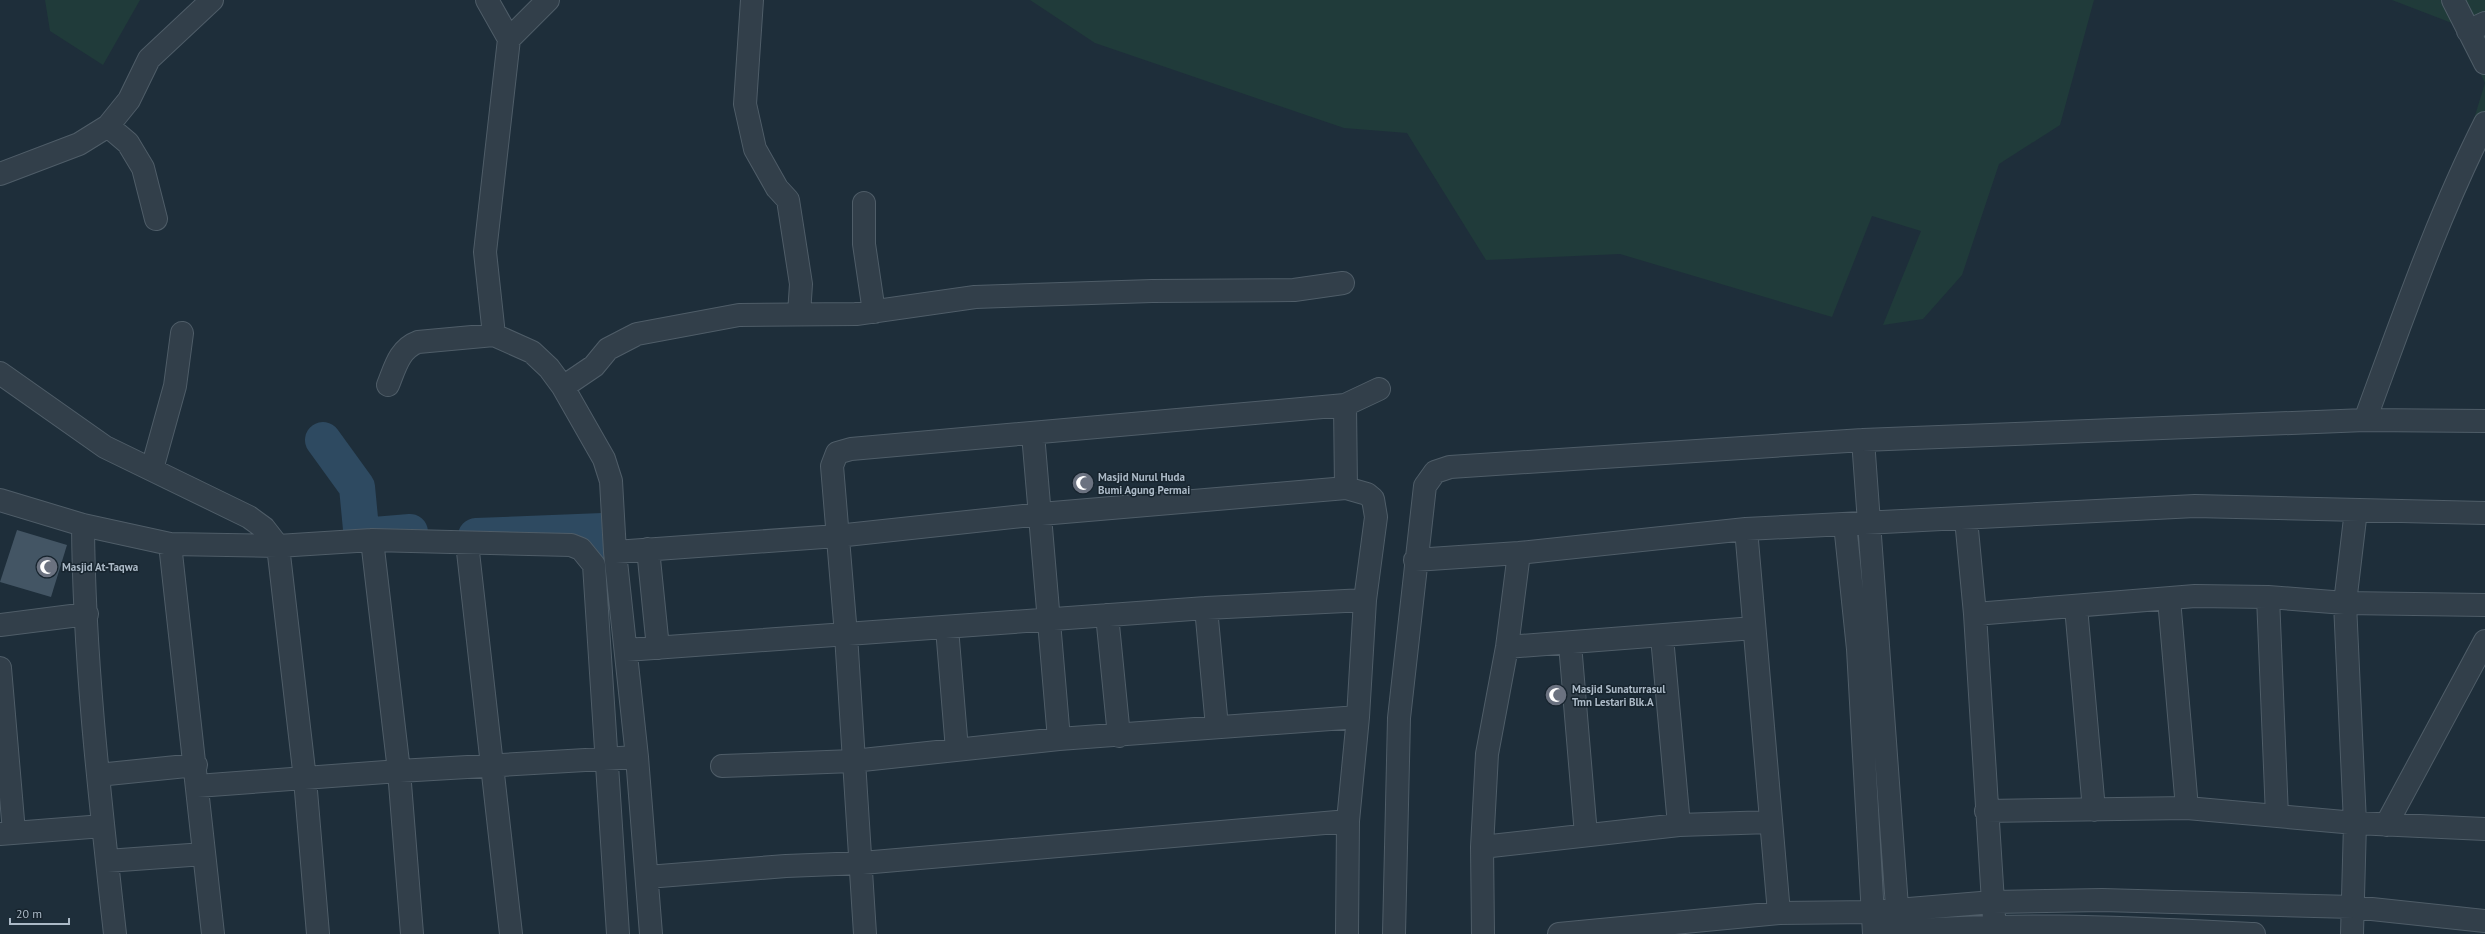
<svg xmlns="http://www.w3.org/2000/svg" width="2485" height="934" font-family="'PT Sans',sans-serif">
	<rect width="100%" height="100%" fill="#1e2e3a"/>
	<!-- green -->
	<path fill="#203b3a" d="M45 0H140L103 65 50 31Z
		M1030 0H2094L2060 125 1999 164 1962 275 1923 319 1883 325 1921 231 1872 216 1832 317 1620 254 1486 260 1407 133 1344 128 1095 43Z
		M2392 0H2485V136L2470 132 2485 83 2457 25Z"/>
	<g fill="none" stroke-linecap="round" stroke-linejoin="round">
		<!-- river -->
		<path stroke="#2e4a61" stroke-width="36" d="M323 440 357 487 361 529 374 535 410 532
			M476 536 603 531 608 581"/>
	</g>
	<!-- building -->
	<path fill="#435564" d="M17 530 67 545 51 597 0 582Z"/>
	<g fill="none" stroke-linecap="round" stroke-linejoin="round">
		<!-- minor casing -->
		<g stroke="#4f5d68" stroke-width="24">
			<path id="minor" d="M487 0 509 39 485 252 494 335
				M752 0 745 104 755 149 777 188 788 200 801 284 799 314
				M2453 0 2485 63
				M2468 31 2485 23
				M509 39 548 0
				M108 126 128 143 143 168 156 219
				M0 174 79 144 108 126 129 100 149 59 212 0
				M864 203V244L874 312
				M0 373 105 447 249 517 264 528 278 546 305 779 318 934
				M388 385C395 368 399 349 418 342L494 335 532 352 549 368 563 387 604 459 611 481 615 552 637 757 651 934
				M563 387 594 366 608 349 637 334 739 315 856 314 975 297 1152 291 1294 290 1343 283
				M1345 405 1346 488
				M2365 420C2402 320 2437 218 2485 123
				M1033 434 1059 739
				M1863 440 1899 934
				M152 469 175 386 182 333
				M0 500 83 525 170 544 278 546 372 540 571 545 581 549 594 565 618 934
				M1966 519 1975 614 1995 934
				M1845 524 1858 649 1874 934
				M83 525C84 662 100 799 115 934
				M1746 529 1779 913
				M372 540 399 771 412 934
				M467 543 511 934
				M170 544 213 934
				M648 549 658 648
				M615 552 837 536 1041 514 1346 488 1367 494 1373 499 1376 517 1365 600 1358 717 1348 821 1347 934
				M1415 560 1519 553 1746 529 2195 506 2485 513
				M2268 597 2277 816
				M2169 599 2187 808
				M2076 607 2094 810
				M1206 608 1217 727
				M1975 614 2195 596 2268 597 2345 603 2485 605
				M1107 615 1119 736
				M0 625 87 614
				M947 628 957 750
				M1662 637 1679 825
				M1570 644 1586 835
				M1507 647 1754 628
				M626 650 1206 608 1365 600
				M0 668 14 832
				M722 766 853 761 1059 739 1358 717
				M98 775 196 765
				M197 786 399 771 637 757
				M1986 811 2187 808 2355 823 2485 829
				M2386 825 2485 641
				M0 834 103 826
				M1482 847 1679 825 1771 822
				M107 861 204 854
				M647 877 786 866 862 863 1348 821
				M1884 933C2007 921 2131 928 2254 934
				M865 934 846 635 832 466 837 453 851 449 1345 405 1379 389
				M1394 934 1399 718 1425 486 1435 472 1450 467 1863 440 2365 420 2485 421
				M1483 934 1482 847 1487 754 1507 647 1519 553
				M1559 934 1779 913 1873 912 1993 902 2102 900 2353 907 2485 921
				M2352 934 2355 823 2345 603 2356 510"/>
		</g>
		<!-- minor -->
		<use href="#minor" stroke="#323f4a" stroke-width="22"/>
	</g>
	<!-- icons -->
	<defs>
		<g id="mosque-disc" transform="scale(1.15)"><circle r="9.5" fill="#6b7280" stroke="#17242e"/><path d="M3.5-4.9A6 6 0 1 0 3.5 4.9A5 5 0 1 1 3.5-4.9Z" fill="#fff"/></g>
	</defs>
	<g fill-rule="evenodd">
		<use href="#mosque-disc" x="1083" y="483"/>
		<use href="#mosque-disc" x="47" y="567"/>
		<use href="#mosque-disc" x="1556" y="695"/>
	</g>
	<g text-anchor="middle" stroke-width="3" stroke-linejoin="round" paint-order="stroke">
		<!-- poi labels -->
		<g font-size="11" font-weight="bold" fill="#acbac7" stroke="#17242e" text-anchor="start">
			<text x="1098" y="481">Masjid Nurul Huda<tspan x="1098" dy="13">Bumi Agung Permai</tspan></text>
			<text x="62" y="571">Masjid At-Taqwa</text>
			<text x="1572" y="693">Masjid Sunaturrasul<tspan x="1572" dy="13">Tmn Lestari Blk.A</tspan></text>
		</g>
	</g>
	<!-- scale -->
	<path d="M10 918v6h59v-6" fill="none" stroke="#acbac7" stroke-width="2"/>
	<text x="16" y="918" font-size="12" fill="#acbac7" stroke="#17242e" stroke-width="3" paint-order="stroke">20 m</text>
</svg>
